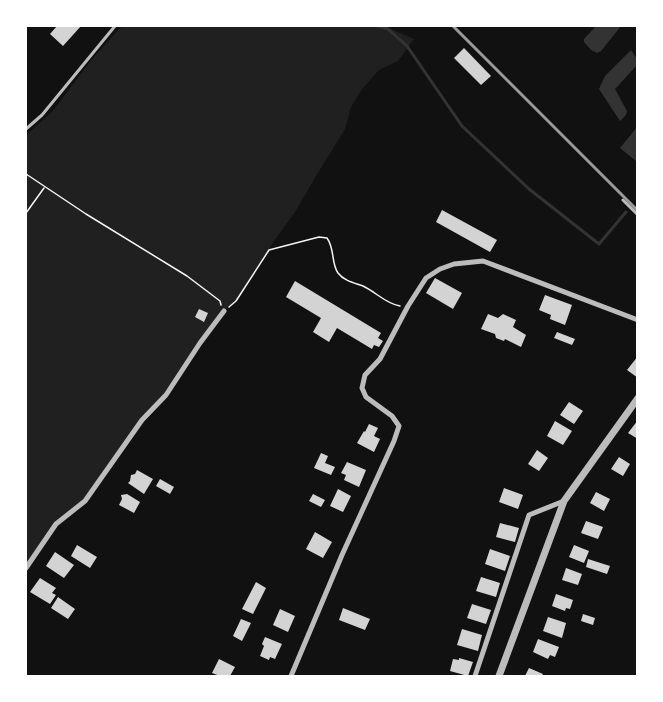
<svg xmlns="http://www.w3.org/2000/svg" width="663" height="702" font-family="'Fira Sans Condensed',sans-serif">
	<rect width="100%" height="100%" fill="#111"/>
	<!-- green -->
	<path fill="#202020" d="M122 26H384L414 39 398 61 379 70 363 88 351 107 345 129 316 176 295 212 272 244 236 301 224 311 166 395 142 420 85 501 56 524 26 568V135L52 112 92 59Z"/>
	<!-- water -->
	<path fill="#333" d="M596 26H621L601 51 597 53 591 50 584 42V39Z
		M631 50 637 59V65L615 89 627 111 626 115 620 121 599 89 605 76Z
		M637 127 638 159 636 161 620 148Z"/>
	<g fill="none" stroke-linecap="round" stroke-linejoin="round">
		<!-- stream -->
		<path stroke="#333" stroke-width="3" d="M378 26 388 29 407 46 462 126 529 189 599 244 626 212"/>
	</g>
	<!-- building -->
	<path fill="#d3d3d3" d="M57 26H81L63 46 50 34Z
		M464 48 491 76 481 85 454 58Z
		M442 210 497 240 490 252 436 222Z
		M435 278 462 293 453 309 426 293Z
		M295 281 381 333 378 338 383 341 379 347 374 345 372 349 337 328 329 342 313 332 321 318 286 297Z
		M545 295 572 305 565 325 550 319 551 315 539 310Z
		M199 309 208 313 204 322 195 317Z
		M488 314 498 318 503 314 516 320 513 327 526 335 521 347 505 339 504 341 496 338 495 334 481 329Z
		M557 332 575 339 572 345 554 338Z
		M638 356V378L627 370Z
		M569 402 583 411 574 424 560 415Z
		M638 420V439L628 433Z
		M555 421 572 431 563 445 547 436Z
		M369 424 378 428 374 436 380 439 374 452 357 443 364 431 365 432Z
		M537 450 548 458 539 471 528 464Z
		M321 453 328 456 325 463 335 467 331 475 314 468Z
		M619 457 630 464 623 476 611 469Z
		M347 462 366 470 359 487 344 480 346 475 341 473Z
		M137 470 153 479 144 494 128 483 130 481 131 475 135 474Z
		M160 479 174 487 170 494 156 486Z
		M504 488 523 495 518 509 499 502Z
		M338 489 351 496 343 512 330 506Z
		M596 492 610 499 604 511 590 503Z
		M127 494 140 502 134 513 119 505 122 499 121 495Z
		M313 494 325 500 321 507 309 501Z
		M586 521 603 527 598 539 581 533Z
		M500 523 519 528 515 542 496 537Z
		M315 532 332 542 323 558 306 549Z
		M77 545 97 557 90 568 71 556Z
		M574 545 589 551 584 563 569 557Z
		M490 549 510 556 505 571 485 564Z
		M55 552 74 565 64 578 46 566Z
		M588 559 610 566 607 574 586 567Z
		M566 568 582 574 578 585 562 580Z
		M481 577 500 583 496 597 476 591Z
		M40 578 56 588 52 593 56 595 50 604 30 592Z
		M256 582 266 588 253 614 242 609Z
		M556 594 573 600 570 609 566 608 565 611 552 606Z
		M58 597 75 609 68 619 51 608Z
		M472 604 491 610 486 624 467 618Z
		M343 608 370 619 365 630 339 620Z
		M280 609 295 616 288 632 273 625Z
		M583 614 595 618 593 625 581 621Z
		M548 617 566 623 562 638 543 631Z
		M241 619 251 623 242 641 233 636Z
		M462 629 482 635 478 651 457 645Z
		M265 637 282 644 275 659 270 657 269 660 260 656 264 646 262 644Z
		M538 639 559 647 555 657 550 655 548 659 533 652Z
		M459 658 473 662 468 676 450 671 453 659 459 660Z
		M219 659 235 667 230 676H220L212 673Z
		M529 668 543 674 542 676H525Z"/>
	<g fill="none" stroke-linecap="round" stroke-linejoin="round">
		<!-- path -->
		<path stroke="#f5f5f5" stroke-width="1.5" d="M26 174 86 214 187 276 220 301 221 305
			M26 213 44 188
			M229 307 236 301 269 250 319 237 327 238C335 249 331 263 338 273 344 281 355 283 363 286 376 292 386 304 400 306"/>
		<!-- service -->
		<path stroke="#bcbcbc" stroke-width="3" d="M26 129 42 115 115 26
			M623 200 638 215"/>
		<!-- minor -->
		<path stroke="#bcbcbc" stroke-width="5" d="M26 568 56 524 85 501 142 420 166 395 200 343 224 311
			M291 676 342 555 394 441 399 426 392 416 366 397 362 388 365 375 380 359 408 306 426 278 440 269 454 264 483 261 638 320
			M475 676 529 515 564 501"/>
		<!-- tertiary -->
		<path stroke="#bcbcbc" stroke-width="7" d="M499 676 564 501 638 398"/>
		<!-- rail -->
		<path stroke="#9a9a9a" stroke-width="3" d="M453 26 638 211"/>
	</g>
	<!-- border -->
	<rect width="663" height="702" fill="none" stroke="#ffffff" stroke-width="54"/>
</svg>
